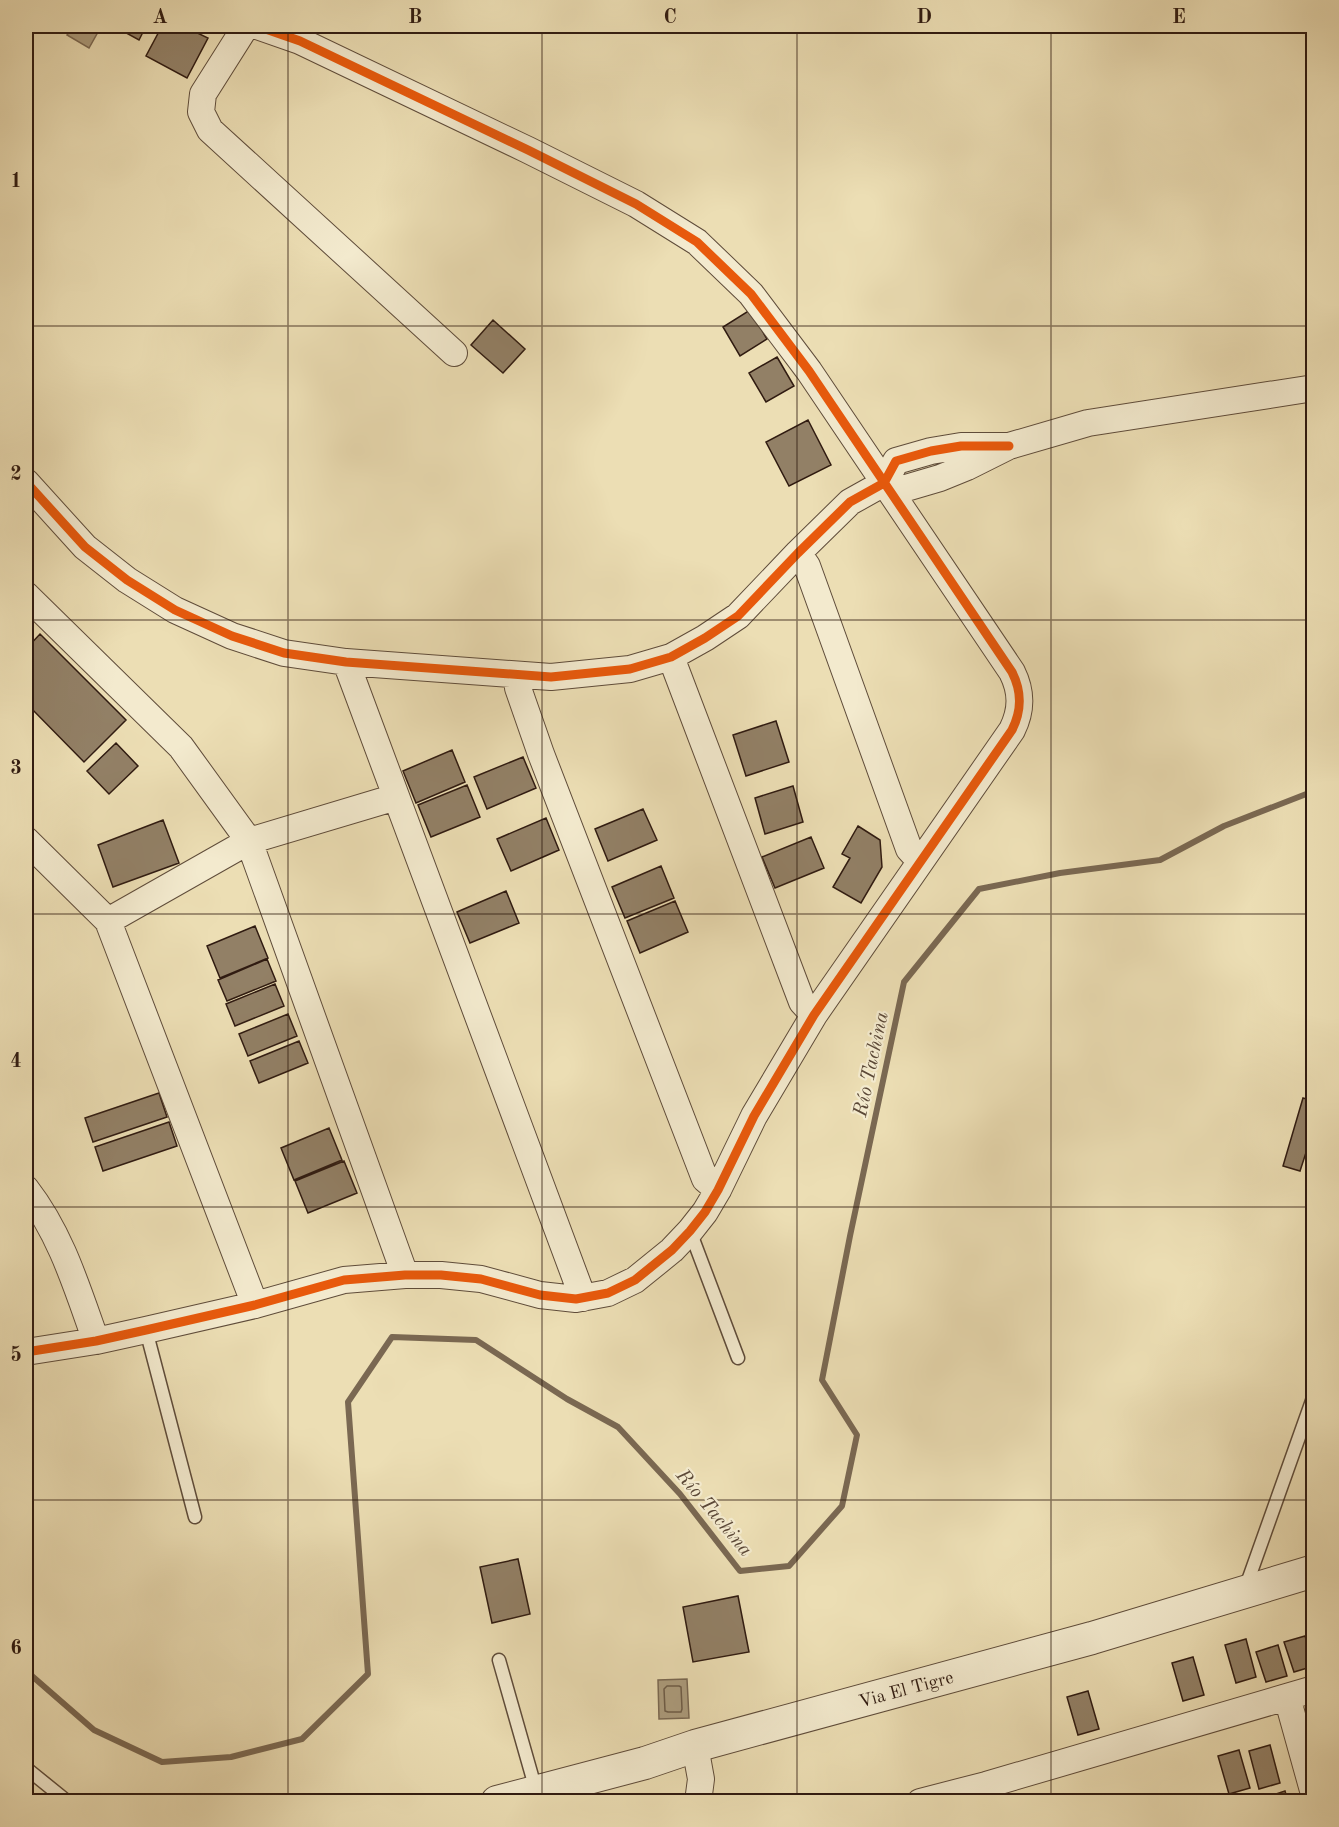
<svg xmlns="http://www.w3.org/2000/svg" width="1339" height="1827" font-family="'Old Standard TT',serif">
	<rect width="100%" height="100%" fill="#ecdeb4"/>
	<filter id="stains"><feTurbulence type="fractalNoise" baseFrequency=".00333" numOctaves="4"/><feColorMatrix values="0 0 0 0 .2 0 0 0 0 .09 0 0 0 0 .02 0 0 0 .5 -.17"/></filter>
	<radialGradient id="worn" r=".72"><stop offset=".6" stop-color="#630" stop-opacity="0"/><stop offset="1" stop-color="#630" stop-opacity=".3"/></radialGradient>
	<!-- water -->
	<path fill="#ac9c7d" stroke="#7a6852" stroke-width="1.5" d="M73 26H87L98 32 89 48 67 35Z
		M687 1679 689 1718 659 1719 658 1680Z"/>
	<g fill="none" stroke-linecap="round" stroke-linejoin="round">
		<!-- shore -->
		<path stroke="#6e5c47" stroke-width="1.5" d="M667 1686H679L681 1687 682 1709 681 1712H668L665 1711 664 1689Z"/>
		<!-- stream -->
		<path stroke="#7a6852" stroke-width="6" d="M26 1667 32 1676 94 1730 162 1762 231 1757 302 1739 368 1674 348 1402 392 1337 476 1340 567 1399 618 1427 680 1494 740 1571 789 1566 842 1506 857 1435 822 1380 850 1236 904 982 979 889 1060 873 1160 860 1224 826 1314 791"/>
	</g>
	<!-- building -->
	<path fill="#928066" stroke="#301b11" stroke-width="1.5" d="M121 26H146L139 40 119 29Z
		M162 26H183L208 38 187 78 146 56Z
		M750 310 767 339 740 356 723 327Z
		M493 320 525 349 503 373 471 345Z
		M777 357 794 386 766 402 749 373Z
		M808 420 831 465 789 486 766 442Z
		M40 634 126 720 84 762 26 703V649Z
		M776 721 789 762 746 776 733 735Z
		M116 743 138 766 109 794 87 771Z
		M452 750 465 782 416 803 403 771Z
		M523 757 536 788 487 809 474 777Z
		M467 785 480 817 431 837 418 805Z
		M793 786 803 822 765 834 755 798Z
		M643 809 657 840 608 861 595 829Z
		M546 818 559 850 511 871 497 839Z
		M163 820 179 863 113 887 98 845Z
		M858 826 880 840 882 867 861 903 833 887 850 858 842 854Z
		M811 837 824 868 775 888 762 857Z
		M661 866 674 898 625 918 612 887Z
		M506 891 519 923 470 943 457 912Z
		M675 901 688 932 640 953 627 921Z
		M255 926 268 958 220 978 207 946Z
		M267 959 276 981 227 1001 218 980Z
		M275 984 284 1006 235 1026 226 1004Z
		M288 1014 297 1036 248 1056 239 1034Z
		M299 1041 308 1063 259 1083 250 1061Z
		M159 1093 167 1117 93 1142 85 1118Z
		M1303 1098 1314 1101V1128L1300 1171 1283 1166Z
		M169 1122 177 1146 103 1171 95 1147Z
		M329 1128 342 1160 294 1180 281 1148Z
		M344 1161 357 1193 308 1213 295 1181Z
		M1309 1190 1314 1192V1203L1306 1201Z
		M518 1559 530 1614 492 1623 480 1567Z
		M738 1596 749 1652 693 1662 683 1607Z
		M1305 1636 1314 1666 1294 1672 1284 1642Z
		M1246 1639 1256 1677 1236 1683 1225 1645Z
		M1278 1645 1287 1676 1266 1682 1256 1652Z
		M1193 1657 1204 1695 1183 1701 1172 1663Z
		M1088 1691 1099 1729 1078 1735 1067 1697Z
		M1270 1745 1280 1783 1259 1789 1249 1751Z
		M1239 1750 1250 1788 1229 1794 1218 1756Z
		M1285 1791 1288 1802H1265L1264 1798Z"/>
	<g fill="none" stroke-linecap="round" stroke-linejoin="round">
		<!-- service casing -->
		<g stroke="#5f4c3a" stroke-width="15">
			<path id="service" d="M690 1231 738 1358
				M146 1330 195 1517
				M1245 1589 1314 1395
				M499 1660 536 1790
				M26 1768 68 1802"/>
		</g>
		<!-- minor casing -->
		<g stroke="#5f4c3a" stroke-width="28">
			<path id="minor" d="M246 26 203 94 201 112 210 130 454 353
				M26 482 85 547 127 580 175 610 232 636 284 653 346 662 551 677 630 669 671 657 705 638 738 616 798 553 850 502 884 483 896 461 931 451 961 446H1009
				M884 483 906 488 940 478 967 467 1009 446 1088 423 1314 388
				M798 553 807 566 909 849 920 861
				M26 595 181 747 249 841 405 1275
				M671 657 802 1002 814 1015
				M346 662 583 1298
				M519 675 518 688 541 754 705 1179 718 1190
				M26 840 108 921
				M26 1189C61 1234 77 1288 96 1341
				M255 1305 108 921 249 841 396 797
				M26 1352 96 1341 146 1330 255 1305 344 1280 405 1275H441L481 1279 540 1295 576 1299 608 1293 635 1280 672 1250 690 1231 705 1212 718 1190 754 1116 814 1015 1012 730C1022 710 1022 692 1012 672L809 371 751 294 697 242 636 204 528 150 300 41 257 26
				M1287 1697 1314 1794
				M695 1746 701 1779 698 1802
				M920 1802 986 1785 1314 1689"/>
		</g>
		<!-- tertiary casing -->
		<g stroke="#5f4c3a" stroke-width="34">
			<path id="tertiary" d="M497 1802 645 1763 695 1746 1092 1638 1314 1571"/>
		</g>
		<!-- service -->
		<use href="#service" stroke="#f3eace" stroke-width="12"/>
		<!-- minor -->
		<use href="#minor" stroke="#f3eace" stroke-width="26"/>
		<!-- tertiary -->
		<use href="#tertiary" stroke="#f3eace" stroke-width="32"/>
		<!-- cycleway casing -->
		<g stroke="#f3eace" stroke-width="13">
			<path id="cycleway" d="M26 482 85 547 127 580 175 610 232 636 284 653 346 662 551 677 630 669 671 657 705 638 738 616 798 553 850 502 884 483 896 461 931 451 961 446H1009
				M26 1352 96 1341 146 1330 255 1305 344 1280 405 1275H441L481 1279 540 1295 576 1299 608 1293 635 1280 672 1250 690 1231 705 1212 718 1190 754 1116 814 1015 1012 730C1022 710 1022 692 1012 672L809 371 751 294 697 242 636 204 528 150 300 41 257 26"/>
		</g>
		<!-- cycleway -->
		<use href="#cycleway" stroke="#e8590c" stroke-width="9"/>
	</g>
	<!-- grid -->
	<path fill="none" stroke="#301b11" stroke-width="1.5" stroke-opacity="0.55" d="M288 26V1802M542 26V1802M797 26V1802M1051 26V1802M26 326H1314M26 620H1314M26 914H1314M26 1207H1314M26 1500H1314"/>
	<g text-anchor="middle" stroke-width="4.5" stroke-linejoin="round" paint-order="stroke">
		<!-- street labels -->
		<g font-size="18" fill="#301b11" stroke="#f3eace">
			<text transform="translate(906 1689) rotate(-15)" y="6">Via El Tigre</text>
		</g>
		<!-- water labels -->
		<g font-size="20" font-style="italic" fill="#5b4837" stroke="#f3eace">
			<text transform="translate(870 1064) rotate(-78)" y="7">Río Tachina</text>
			<text transform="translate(715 1512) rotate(50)" y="7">Río Tachina</text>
		</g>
	</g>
	<!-- margin -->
	<rect width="1339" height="1827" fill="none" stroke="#ecdeb4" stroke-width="66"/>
	<rect x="33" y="33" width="1273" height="1761" fill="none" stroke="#301b11" stroke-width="2"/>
	<g font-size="20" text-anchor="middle" font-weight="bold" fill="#301b11">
		<text x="160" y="23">A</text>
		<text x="415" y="23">B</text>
		<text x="670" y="23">C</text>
		<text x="924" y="23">D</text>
		<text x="1179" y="23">E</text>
		<text x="16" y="187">1</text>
		<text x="16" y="480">2</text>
		<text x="16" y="774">3</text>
		<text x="16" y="1067">4</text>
		<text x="16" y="1361">5</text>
		<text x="16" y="1654">6</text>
	</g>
	<rect width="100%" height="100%" filter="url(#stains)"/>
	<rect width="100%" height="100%" fill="url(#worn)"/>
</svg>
